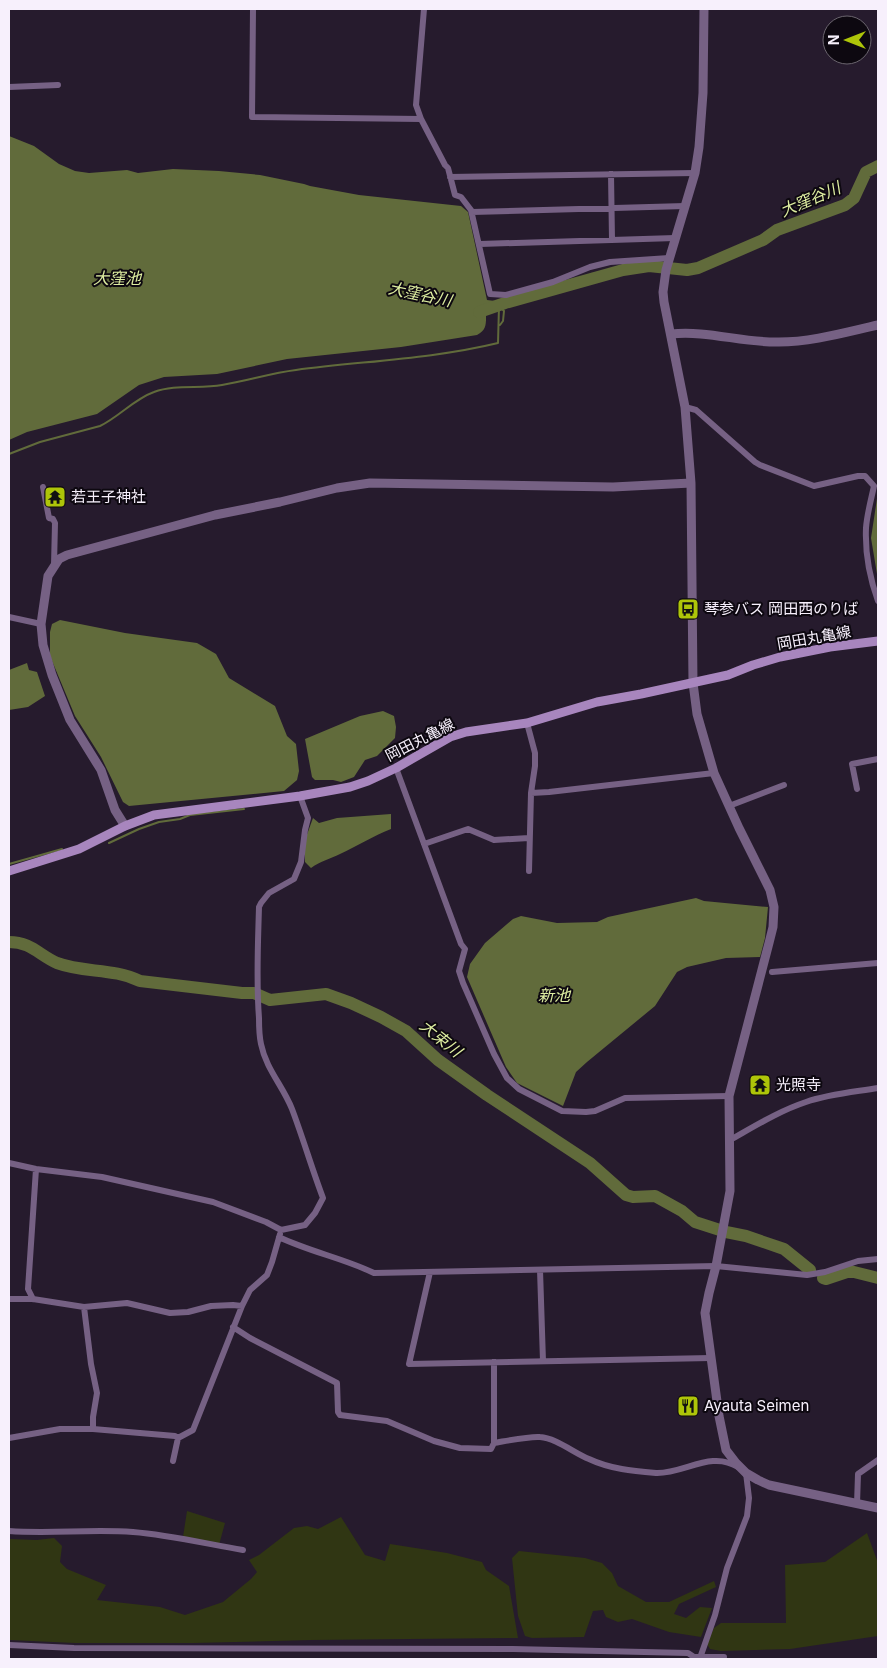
<svg xmlns="http://www.w3.org/2000/svg" width="887" height="1668" font-family="Inter,'Noto Sans JP',sans-serif">
	<rect width="100%" height="100%" fill="#261b2d"/>
	<!-- green -->
	<path fill="#303613" d="M187 1511 225 1523 219 1545 183 1537Z
		M341 1517 365 1555 385 1561 390 1544 447 1553 482 1562 486 1570 509 1586 518 1638 311 1640 194 1643H75L9 1640V1539L37 1540 54 1538 62 1546 60 1562 67 1569 106 1585 97 1600 160 1607 185 1615 223 1602 251 1579 257 1572 249 1560 259 1555 294 1528 307 1526 318 1529Z
		M867 1533 878 1563V1636L790 1649 721 1651 710 1649 707 1644 714 1628 721 1623H786L785 1565 825 1562Z
		M519 1551 585 1558 602 1563 612 1573 618 1586 646 1602H669L714 1581 716 1587 679 1604 674 1614 686 1618 700 1607 712 1608 701 1637 669 1632 632 1619 618 1622 606 1617 603 1610 593 1611 584 1637 532 1638 525 1636 518 1616 512 1558Z"/>
	<!-- water -->
	<path fill="#616b3b" d="M9 136 34 146 59 164 75 171 89 173 127 170 138 173 173 169 219 171 260 175 304 184 310 186 359 195 461 206 468 212 487 300 495 301V311L486 313C486 323 487 330 477 335L401 347 287 359 217 374 164 377 139 385 97 414 27 432 9 440Z
		M878 492V580L871 538Z
		M60 620 125 633 197 643 216 654 229 678 275 706 287 736 296 744 299 771 297 780 284 791 129 806 123 802 101 757 75 716 50 656V632L52 624Z
		M27 663 29 670 37 672 45 696 28 707 9 710V670Z
		M383 711 394 716 396 727 395 738 377 756 365 760 354 777 341 782 333 780H315L312 777 305 739 360 716Z
		M391 814V829C373 836 357 846 340 854 330 859 321 861 311 868L305 862V840L313 818 319 823 337 818Z
		M696 898 704 901 768 907 765 938 760 957 726 958 687 967 677 972 655 1006 587 1062 576 1072 563 1106 517 1083 506 1067 467 977 470 964 485 943 513 919 521 916 557 923 597 922 608 917Z"/>
	<g fill="none" stroke-linecap="round" stroke-linejoin="round">
		<!-- stream -->
		<path stroke="#616b3b" stroke-width="2" d="M499 306 504 311 503 321 500 325
			M9 454 40 442 100 426C119 417 134 399 154 392 175 384 200 389 222 385 247 381 271 373 296 370 364 361 432 359 498 343L499 306
			M109 843 139 829 159 822 180 819 190 815 244 809
			M9 864 62 849"/>
		<!-- river -->
		<path stroke="#616b3b" stroke-width="12" d="M479 312 505 303 623 270 649 266 687 270 698 268 763 240 777 230 845 205 854 198 866 172 878 166
			M9 942C31 942 39 955 57 963 84 973 113 968 140 981L242 993H254L270 1000 326 994 351 1003 381 1017 406 1031 438 1060 487 1095 590 1163 626 1195 633 1197 655 1196 682 1211 695 1222 726 1232 746 1236 784 1249 810 1270
			M823 1278 826 1279 850 1271 878 1278"/>
		<!-- minor -->
		<path stroke="#766184" stroke-width="6" d="M253 9 252 117 421 119
			M424 9 416 105 421 119 445 165 448 168 455 195 461 197 471 210 490 294 506 295 553 282 590 267 610 262 669 258
			M9 87 58 85
			M611 174 612 240
			M450 177 695 173
			M472 212 685 206
			M480 244 675 238
			M685 407 696 410 755 462 760 465 814 486 858 476H865L874 486
			M874 486C871 500 867 514 866 528 865 552 870 579 878 601
			M43 487 49 518 53 519 55 523 54 565
			M9 617 41 624
			M527 723 535 753V766L531 793 529 871
			M396 768 461 944 465 949 459 971 463 983 494 1054 507 1078 519 1089 562 1111 586 1112 595 1111 625 1098 729 1096
			M857 789 852 764 878 759
			M531 793 549 792 714 773
			M729 806 784 785
			M424 844 468 829 494 840 529 838
			M772 972 878 963
			M730 1140C755 1126 779 1111 806 1102 829 1094 854 1092 878 1088
			M9 1163 36 1169 102 1177 213 1202 266 1222 281 1230 305 1225 315 1213 323 1198C312 1169 303 1138 292 1109 283 1086 266 1069 261 1044 259 1035 259 1026 259 1018 256 981 258 944 259 907L261 903 269 893 294 879 301 862 305 830 308 818 300 796
			M279 1237C310 1252 343 1258 374 1273L716 1266 807 1275 825 1272 858 1261 878 1259
			M540 1270 543 1361
			M430 1272 409 1364 711 1358
			M9 1299H33L84 1307 127 1303 170 1313 188 1312 211 1306 233 1305 242 1306
			M33 1299 28 1289 36 1169
			M84 1307 91 1364 97 1393 93 1417V1429L175 1436 178 1438 193 1430 242 1306 250 1290 267 1275 272 1262 280 1234
			M233 1327 250 1338 337 1383 338 1412 340 1415 387 1421 434 1441 460 1448 491 1449 494 1443C506 1441 530 1436 540 1437 556 1438 574 1453 589 1459 610 1469 633 1471 656 1473 684 1474 711 1450 738 1467
			M494 1362V1443
			M9 1438 60 1429H93
			M173 1461 178 1438
			M857 1504 858 1474 878 1460
			M9 1531C50 1534 91 1529 133 1532 170 1535 207 1544 243 1550
			M9 1645 74 1648 513 1649 688 1653 694 1657H724
			M700 1658 715 1615 727 1568 747 1516 749 1498 746 1473"/>
		<!-- tertiary -->
		<path stroke="#766184" stroke-width="9" d="M704 9 703 93 699 147 695 173 666 270 663 292 664 302 685 407 691 483 693 683 697 714 714 773 739 828 770 890 774 907 773 927 769 943 729 1096 730 1191 716 1266 709 1293 705 1313 719 1416 726 1450 736 1463 746 1473 758 1480 769 1485 878 1508
			M671 334C707 330 743 343 779 342 812 342 846 332 878 325
			M125 826 115 810 101 770 70 720 52 675 43 645 41 624 48 576 59 559 67 555 215 515 280 502 337 488 370 483 613 487 691 483"/>
		<!-- secondary -->
		<path stroke="#a886be" stroke-width="9" d="M9 871 79 849 125 826 154 815 300 796 350 787 368 781 396 768 450 737 466 732 527 723 597 702 641 694 728 675 753 665 780 657 830 647 878 641"/>
	</g>
	<!-- icons -->
	<defs>
		<g id="temple-square" transform="scale(1.125)"><rect x="-9" y="-9" width="18" height="18" rx="4" fill="#aec509" stroke="#0d0810"/><path d="M0-6L5-2H3V0L6.5 2.5H4V6H1.5V3h-3V6H-4V2.5H-6.5L-3 0V-2H-5Z" fill="#111"/></g>
		<g id="bus-square" transform="scale(1.125)"><rect x="-9" y="-9" width="18" height="18" rx="4" fill="#aec509" stroke="#0d0810"/><path d="M-5-6H5V4H4V6H2V4H-2V6H-4V4H-5ZM-3.5-4V0h7V-4ZM-3.5 1.2v1.5H-2V1.2ZM2 1.2v1.5H3.5V1.2Z" fill="#111"/></g>
		<g id="restaurant-square" transform="scale(1.125)"><rect x="-9" y="-9" width="18" height="18" rx="4" fill="#aec509" stroke="#0d0810"/><path d="M-5-6h1v4h1v-4h1v4h1v-4h1v5L-1.5 .5V6h-2V.5L-5-1ZM5-6V6H3V1.5H1.5Q1.5-4 5-6Z" fill="#111"/></g>
	</defs>
	<g fill-rule="evenodd">
		<use href="#temple-square" x="55" y="497"/>
		<use href="#bus-square" x="688" y="609"/>
		<use href="#temple-square" x="760" y="1085"/>
		<use href="#restaurant-square" x="688" y="1406"/>
	</g>
	<g text-anchor="middle" stroke-width="4" stroke-linejoin="round" paint-order="stroke">
		<!-- poi labels -->
		<g font-size="15" fill="#f7f0fc" stroke="#0d0810" text-anchor="start">
			<text x="71" y="502">若王子神社</text>
			<text x="704" y="614">琴参バス 岡田西のりば</text>
			<text x="776" y="1090">光照寺</text>
			<text x="704" y="1411">Ayauta Seimen</text>
		</g>
		<!-- street labels -->
		<g font-size="15" fill="#f7f0fc" stroke="#0d0810">
			<text transform="translate(814 638) rotate(-10)" y="5">岡田丸亀線</text>
			<text transform="translate(420 740) rotate(-27)" y="5">岡田丸亀線</text>
		</g>
		<!-- water labels -->
		<g font-size="16" font-style="italic" fill="#deeea1" stroke="#0d0810">
			<text transform="translate(810 199) rotate(-23)" y="6">大窪谷川</text>
			<text x="117" y="284">大窪池</text>
			<text transform="translate(420 294) rotate(12)" y="6">大窪谷川</text>
			<text x="554" y="1001">新池</text>
			<text transform="translate(441 1038) rotate(39)" y="6">大束川</text>
		</g>
	</g>
	<!-- border -->
	<rect width="887" height="1668" fill="none" stroke="#f7f0fc" stroke-width="20"/>
	<!-- north arrow -->
	<g transform="translate(847 40) rotate(270)"><circle r="24" fill="#0d0810" stroke="#6b656e"/>
	<path d="M0-4L9 19L0 12L-9 19Z" fill="#aec509"/>
	<text y="-8" font-size="14" font-weight="bold" text-anchor="middle" fill="#f7f0fc">N</text>
	</g>
</svg>
